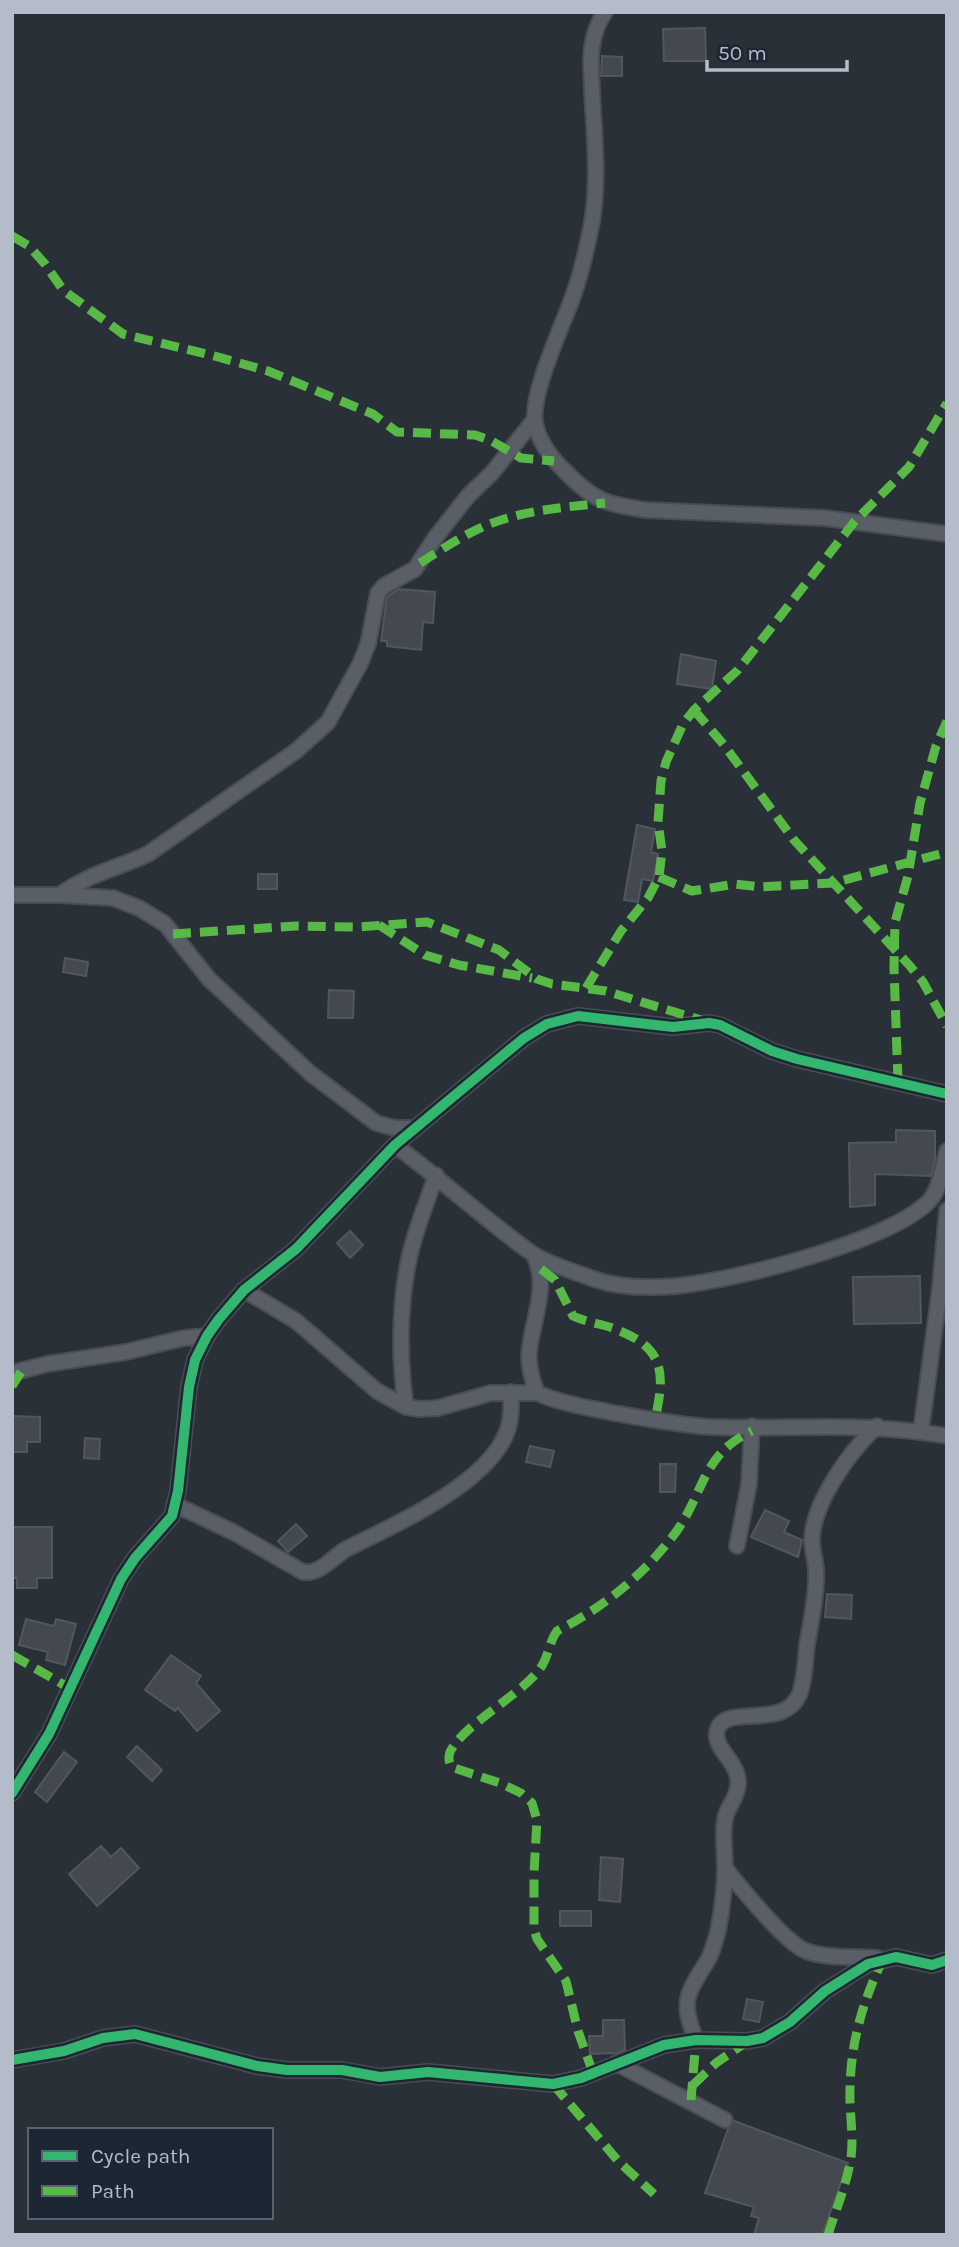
<svg xmlns="http://www.w3.org/2000/svg" width="959" height="2247" font-family="Karla,sans-serif">
	<rect width="100%" height="100%" fill="#2a3038"/>
	<!-- building -->
	<path fill="#444950" stroke="#52575f" stroke-width="2" d="M705 28 706 61H664L663 29Z
		M602 56 622 57V76H601Z
		M398 589 435 592 433 623 423 622 421 650 387 646V641H381L387 597Z
		M681 654 716 661 712 689 677 684Z
		M637 825 655 829 651 852 658 854 653 881 642 879 638 902 624 900Z
		M258 874H277V889H258Z
		M65 958 88 962 86 976 63 972Z
		M329 990 354 991 353 1018H328Z
		M896 1130 935 1131V1159L931 1176 875 1174V1205L850 1207 849 1143 896 1142Z
		M350 1231 363 1245 350 1258 337 1243Z
		M920 1276 921 1323 854 1324 853 1277Z
		M12 1416 40 1417V1442H27V1452H12Z
		M85 1438 100 1439 99 1459 84 1458Z
		M530 1446 554 1451 550 1467 526 1462Z
		M660 1464H676L675 1492H660Z
		M765 1510 789 1521 784 1532 802 1540 798 1557 751 1537Z
		M296 1524 307 1536 288 1552 278 1541Z
		M12 1527H52V1578H37V1588H17V1578H12Z
		M827 1594 852 1595 851 1619 825 1617Z
		M26 1619 54 1626 56 1619 76 1624 65 1665 46 1660 48 1652 19 1645Z
		M171 1655 201 1676 196 1683 220 1711 197 1731 178 1708 175 1711 145 1690Z
		M137 1746 162 1770 152 1781 127 1757Z
		M64 1752 77 1762 47 1802 35 1792Z
		M101 1846 111 1857 121 1848 139 1868 97 1906 69 1874Z
		M601 1857 623 1859 620 1902 599 1900Z
		M560 1911H591V1926H560Z
		M747 1999 763 2002 759 2022 743 2019Z
		M603 2020H624L625 2050 617 2053 590 2054 589 2036H603Z
		M734 2121 848 2163 822 2235H754L759 2218 751 2216 754 2207 705 2193 728 2129Z"/>
	<g fill="none" stroke-linecap="round" stroke-linejoin="round">
		<!-- minor casing -->
		<g stroke="#484c53" stroke-width="18">
			<path id="minor" d="M605 12C595 27 592 41 591 58 591 113 601 169 592 222 587 248 581 275 572 299 562 327 531 393 535 421 537 439 551 458 564 470 592 500 607 505 647 510L825 518 947 534
				M12 895H59L113 898 139 908 165 924 209 979 310 1073 376 1123 395 1128H415
				M59 895C90 873 116 869 148 854L296 751 328 722 360 664 368 644 378 593 384 586 415 569 435 538 468 496 492 473 534 420
				M395 1145C442 1180 485 1220 533 1254 546 1263 580 1274 597 1280 621 1288 651 1288 676 1286 732 1281 893 1241 930 1200 940 1189 943 1166 947 1151
				M534 1255C550 1288 531 1321 529 1355 529 1368 532 1380 537 1393 560 1403 585 1407 609 1412 642 1418 677 1425 711 1427 792 1430 864 1421 947 1436
				M244 1290 296 1321 377 1391 406 1407 420 1409 438 1408 491 1393H537
				M12 1373 47 1364 126 1352 184 1338 207 1336
				M406 1407C398 1355 399 1287 415 1236 421 1216 429 1196 436 1175
				M921 1431 940 1288 947 1210
				M176 1505 235 1533 303 1572C321 1575 333 1556 348 1548 395 1525 485 1485 506 1434 512 1421 511 1405 511 1392
				M737 1546 749 1484 752 1426
				M12 1793 49 1734 121 1579 135 1558 172 1516 178 1491 189 1387 195 1360 207 1336 219 1319 244 1290 296 1249 395 1145 524 1038 547 1024 578 1016 673 1027 709 1023 720 1025 772 1051 797 1059 947 1094
				M725 1868C741 1888 785 1943 806 1951 828 1959 854 1956 877 1958
				M696 2040C691 2026 685 2013 688 1998 691 1983 703 1970 710 1956 713 1948 716 1939 718 1931 722 1910 725 1888 725 1867 725 1852 722 1835 725 1819 726 1809 735 1801 737 1790 745 1763 709 1749 718 1728 728 1704 785 1731 800 1693 805 1678 805 1661 807 1645 811 1621 817 1596 816 1571 816 1561 812 1550 812 1540 813 1502 850 1451 877 1426
				M12 2060 64 2051 103 2038 135 2034 257 2066 287 2070H342L380 2077 428 2072 553 2084 581 2078 664 2045 696 2040 747 2041 763 2038 790 2022 825 1991 868 1964 896 1957 932 1965 947 1960
				M616 2063 725 2120"/>
		</g>
		<!-- minor -->
		<use href="#minor" stroke="#5a5e66" stroke-width="14"/>
		<!-- quiet -->
		<path stroke="#58b947" stroke-width="9" stroke-dasharray="18 9" stroke-linecap="butt" d="M12 236 29 246 45 264 63 290 123 334 211 355 268 371 373 414 397 432 475 435 490 440 521 458 554 461
			M420 563C441 550 463 535 487 525 525 510 565 507 605 503
			M694 710 724 745 794 840 910 966 923 982 947 1026
			M659 877 692 891 735 884 760 887 833 883 947 852
			M379 925 425 955 459 965 532 978
			M173 934 296 926 357 927 427 922 499 950 537 979 552 984 606 991 701 1020
			M586 988 621 931 648 898 659 877 662 851 658 822 661 781 666 762 683 724 694 710 738 670 855 521 909 467 947 403
			M898 1082 894 968 895 922 908 876 920 803 936 746 947 721
			M541 1269 555 1280 573 1316C588 1323 605 1324 620 1331 667 1350 664 1377 655 1420
			M12 1386 21 1372
			M12 1655 71 1689
			M593 2073 578 2031 566 1981 537 1939 534 1929V1873L537 1820 532 1803 521 1793 500 1783 451 1767C449 1762 448 1758 450 1752 464 1724 518 1697 539 1670 549 1658 548 1643 557 1631 604 1607 644 1575 676 1532 704 1493 702 1454 752 1431
			M553 2084 619 2162 654 2194
			M693 2085 716 2063 745 2043
			M691 2100 696 2040
			M828 2235C836 2209 847 2184 851 2157 854 2135 849 2111 850 2088 851 2041 863 2001 883 1959"/>
		<!-- cycleway casing -->
		<g stroke="#1d2633" stroke-width="15">
			<path id="cycleway" d="M12 1793 49 1734 121 1579 135 1558 172 1516 178 1491 189 1387 195 1360 207 1336 219 1319 244 1290 296 1249 395 1145 524 1038 547 1024 578 1016 673 1027 709 1023 720 1025 772 1051 797 1059 947 1094
				M12 2060 64 2051 103 2038 135 2034 257 2066 287 2070H342L380 2077 428 2072 553 2084 581 2078 664 2045 696 2040 747 2041 763 2038 790 2022 825 1991 868 1964 896 1957 932 1965 947 1960"/>
		</g>
		<!-- cycleway -->
		<use href="#cycleway" stroke="#33b770" stroke-width="10"/>
	</g>
	<!-- border -->
	<rect width="959" height="2247" fill="none" stroke="#b4bcc9" stroke-width="28"/>
	<!-- legend -->
	<rect x="28" y="2128" width="245" height="91" fill="#1d2633" stroke="#59626f" stroke-width="2"/>
	<rect x="42" y="2151" width="35" height="10" fill="#33b770" stroke="#59626f" stroke-width="2"/>
	<text x="91" y="2163" font-size="21" fill="#b4bcc9">Cycle path</text>
	<rect x="42" y="2186" width="35" height="10" fill="#58b947" stroke="#59626f" stroke-width="2"/>
	<text x="91" y="2198" font-size="21" fill="#b4bcc9">Path</text>
	<!-- scale -->
	<path d="M707 60v10h140v-10" fill="none" stroke="#b4bcc9" stroke-width="3.5"/>
	<text x="718" y="60" font-size="21" fill="#b4bcc9" stroke="#1d2633" stroke-width="5" paint-order="stroke">50 m</text>
</svg>
